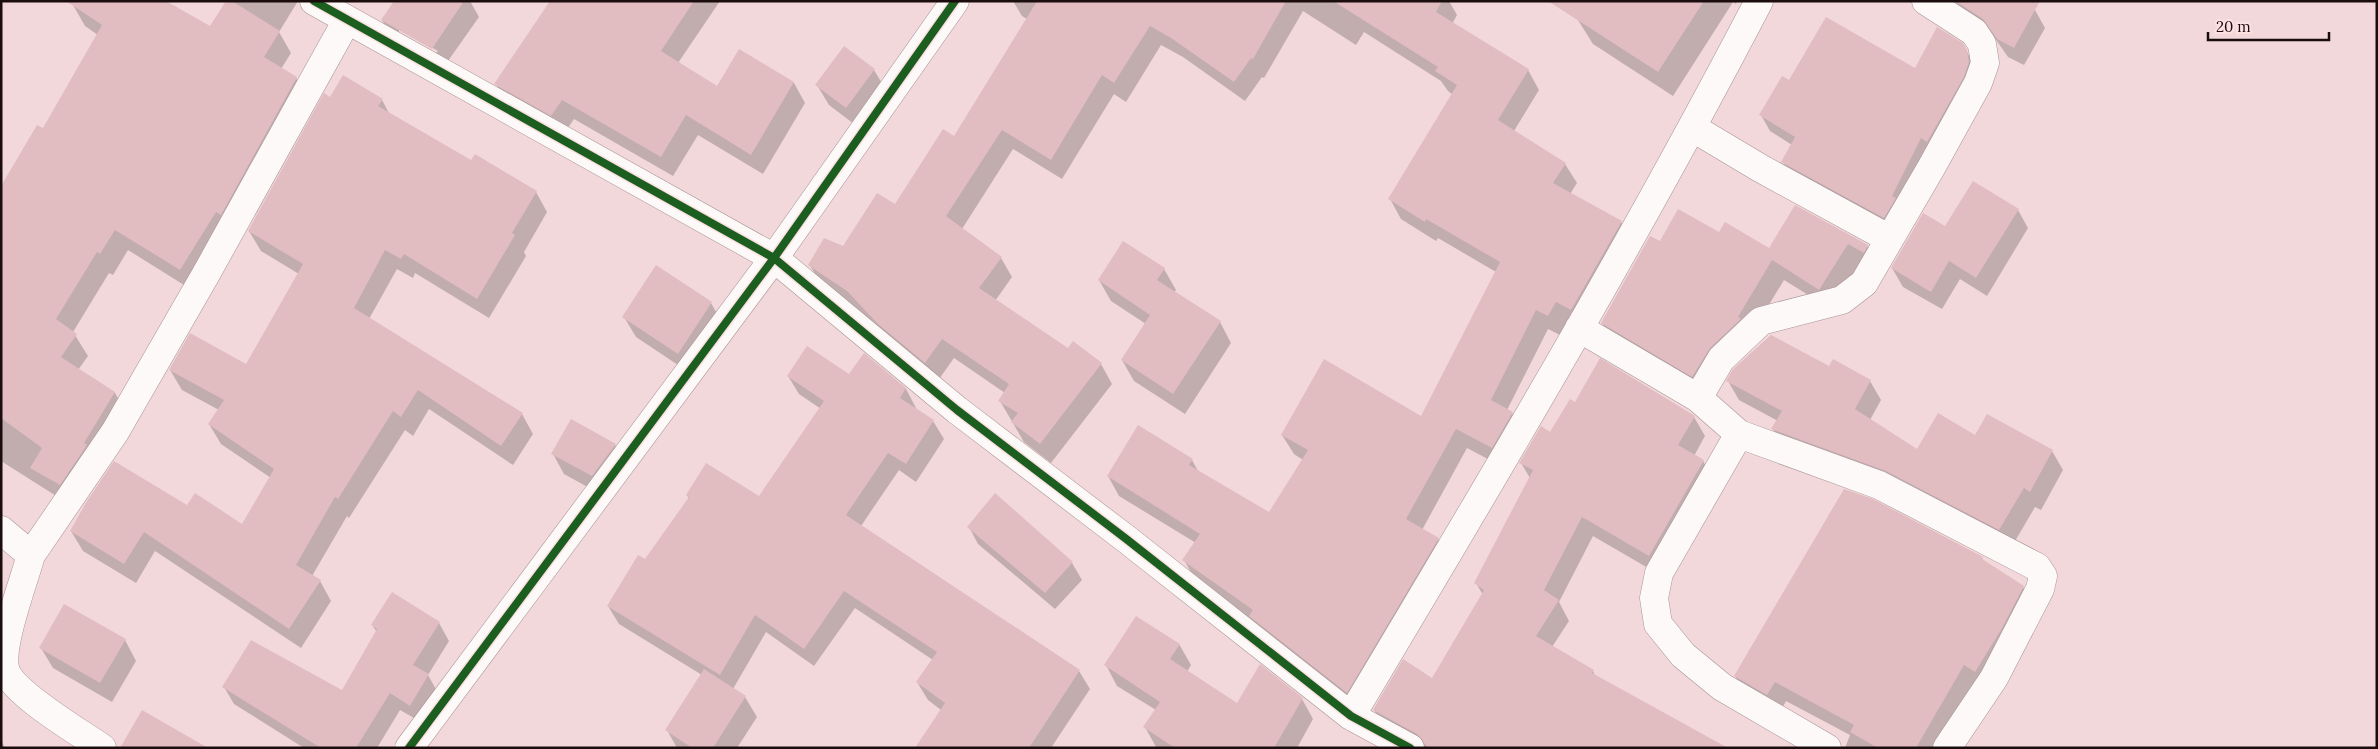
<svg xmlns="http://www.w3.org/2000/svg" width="2378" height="749" font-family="Lora,serif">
	<rect width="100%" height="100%" fill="#f2d8da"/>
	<!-- shadow -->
	<path fill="#0003" fill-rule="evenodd" d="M227 1H298L279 32 291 53 281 69 296 78 309 99 192 290 128 250 113 275 109 273 73 332 88 356 78 370 115 393 127 414 72 506 1 461V315L43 129 98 35 85 26 73 5 210 28Z
		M395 1H470L479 17 443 68 394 41 382 20ZM399 29 438 51 436 53 399 32Z
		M552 1H720L678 63 718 87 740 50 794 83 805 103 763 174 698 135 673 176 574 119 563 135 508 104 496 84Z
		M1013 1H1449L1457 15 1452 24 1528 70 1539 90 1514 131 1565 164 1577 183 1570 194 1621 222 1633 241 1560 335 1548 329 1507 410 1512 413 1523 432 1503 467 1467 448 1422 530 1438 539 1449 559 1358 711 1262 636 1253 621 1195 579 1184 560 1196 543 1119 496 1108 476 1192 460 1199 473 1270 513 1303 460 1294 454 1282 435 1422 417 1496 272 1438 238 1436 241 1401 219 1390 199 1453 95 1448 91 1441 81 1364 32 1356 45 1303 11 1264 78 1262 77 1245 101 1183 57 1161 45 1126 102 1114 94 1062 179 1013 149 962 229 1001 258 1012 277 995 301 1068 350 1101 364 1112 384 1051 463 1024 442 1000 401 1005 393 954 358 937 382 891 344 859 311 821 285 810 265 843 247 895 206 954 138 1027 19 1022 16Z
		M1590 1H1737L1736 4 1733 2 1673 96 1593 44 1578 20Z
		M1955 1H2035V10L2045 28 2024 65 2008 57 1994 37 1964 17Z
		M1966 50 1976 68 1893 234 1792 178 1783 162 1792 145 1770 131 1761 115 1789 81 1915 69Z
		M874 70 886 90 858 127 829 105 817 85Z
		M330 99 382 100 390 115 472 162 536 192 547 212 524 252 526 256 489 318 415 273 413 278 397 269 369 319 522 414 533 434 513 465 429 409 413 436 405 430 349 518 347 516 312 576 320 581 331 601 301 648 155 551 136 583 83 551 71 531 188 507 243 526 271 478 221 444 209 424 219 410 182 390 170 370 246 365 299 274 261 251 249 231Z
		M1796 207 1867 246 1879 266 1860 263 1831 309 1784 280 1750 336 1704 396 1614 343 1602 323 1660 243 1719 234 1769 250Z
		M2018 210 2028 228 1987 296 1960 279 1942 309 1903 287 1892 268 1945 228Z
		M1124 243 1164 269 1176 290 1174 292 1220 322 1231 343 1185 414 1134 381 1122 360 1146 324 1111 301 1099 280Z
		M657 267 711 303 723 324 690 373 636 337 624 317Z
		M864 355 906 389 916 408 915 409 933 421 944 439 916 482 899 470 861 526 1079 671 1090 689 1051 748H919L941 710 928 700 917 682 933 660 855 608 814 666 766 632 733 689 745 697 757 717 737 748H677L667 730 702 675 619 624 608 606 645 561 689 499 687 495 759 498 821 409 799 394 788 376H849Z
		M1829 368 1870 381 1881 400 1870 420 1917 450 1976 437 2052 451 2063 470 2041 510 2035 507 2011 548 1784 448 1773 429 1778 421 1739 400 1728 381Z
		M1575 404 1694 417 1705 436 1694 456 1703 461 1714 481 1660 575 1593 536 1559 602 1569 621 1552 647 1593 671 1595 676 1706 748H1419L1386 730 1374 710 1433 679 1483 595 1476 583 1530 478 1521 463 1551 433Z
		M615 445 627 465 604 496 564 474 553 454Z
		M995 494 1072 563 1082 580 1055 609 978 544 969 527Z
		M1982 558 1986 564 2023 587 2034 606 1938 748H1845L1850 735 1786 701 1779 714 1746 695 1735 676Z
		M439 623 449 641 428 675 438 693 421 722 400 710 377 748H304L234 704 224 687 343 691 377 632 372 625Z
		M125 640 136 661 112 702 53 668 41 648Z
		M1179 644 1191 665 1187 672 1237 705 1302 699 1313 719 1297 748 1156 747 1145 727 1156 710 1117 686 1106 665Z
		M1 740 5 748H1Z"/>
	<!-- building -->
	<path fill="#e1bcc0" d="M66 1H166L210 26 226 1H232L280 31 264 57 297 77 221 215 216 212 180 270 115 230 100 254 97 252 56 319 77 334 61 357 115 392 84 443 87 445 60 485 30 468 42 448 1 418V186L37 125 43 128 102 25Z
		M394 1H464L432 49 381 20Z
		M550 1H694L661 51 717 86 739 49 794 82 751 155 686 115 661 157 562 100 551 116 494 84Z
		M1037 1H1286L1253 59 1251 58 1234 82 1171 38 1150 26 1114 83 1102 75 1051 160 1002 130 946 216 1002 257 979 288 1068 348 1073 341 1102 363 1040 444 1011 422 1018 413 998 401 1009 384 942 339 925 363 878 324 847 291 808 265 824 238 843 246 877 193 895 204 943 129 954 136Z
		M1333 1H1442L1436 12 1529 69 1498 120 1566 163 1553 183 1622 221 1571 310 1556 302 1548 316 1536 310 1491 400 1513 412 1492 448 1456 429 1406 519 1439 538 1347 693 1249 616 1253 610 1182 560 1200 534 1107 476 1138 425 1193 459 1189 465 1269 512 1308 450 1281 435 1324 359 1421 416 1500 262 1426 219 1425 222 1388 199 1457 85 1435 71 1438 67Z
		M1548 1H1704L1658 72Z
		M1955 1H2040L2014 48 1997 39 1983 19Z
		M1826 17 1915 68 1937 27 1963 43 1967 50 1969 62 1964 77 1927 142 1921 138 1892 196 1896 198 1884 218 1781 162 1795 137 1759 115 1782 76 1789 80Z
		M844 46 875 69 846 108 815 85Z
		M343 75 383 99 378 106 471 160 475 154 537 191 512 233 515 235 477 299 404 254 401 259 385 250 354 308 523 413 501 446 418 390 401 417 393 411 338 499 335 497 296 565 321 580 289 629 144 532 124 564 70 531 87 501 114 461 187 505 195 493 242 524 274 469 208 424 224 400 169 370 190 333 246 364 303 264 248 231 324 93 330 97Z
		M1973 181 2019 209 1976 278 1949 261 1931 292 1891 268 1923 213 1945 226Z
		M1795 205 1868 245 1864 253 1848 244 1819 290 1772 260 1738 317 1741 319 1710 348 1692 377 1601 323 1650 236 1660 241 1678 209 1719 232 1725 222 1769 248Z
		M1123 241 1165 268 1157 280 1221 321 1173 394 1121 360 1150 315 1098 280Z
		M656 265 712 302 678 354 622 317Z
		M1771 335 1829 366 1833 359 1871 380 1855 409 1917 449 1938 413 1975 435 1987 414 2053 450 2030 492 2024 488 1999 530 1886 471 1771 429 1782 411 1726 381 1733 369Z
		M807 346 849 374 864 353 906 388 900 398 934 420 906 464 888 453 846 515 1080 670 1029 748H915L945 703 916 682 937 652 844 591 804 649 755 615 720 675 607 606 638 555 645 559 689 497 686 495 706 463 759 496 824 401 787 376Z
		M1600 358 1695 416 1678 445 1704 460 1649 556 1582 517 1544 590 1559 600 1536 636 1594 670 1592 673 1728 748H1428L1417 734 1373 710 1403 659 1432 678 1484 590 1474 583 1533 470 1519 463 1541 426 1550 432 1570 399 1575 402Z
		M571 419 616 444 592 476 551 454Z
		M1844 489 1873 499 1983 557 1982 559 2024 586 2001 630 1975 672 1964 665 1916 748H1878L1850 732 1854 725 1775 682 1767 695 1734 676Z
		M995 493 1073 562 1045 593 967 527Z
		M392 592 440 622 413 665 429 674 410 706 390 693 356 748H321L222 687 251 640 342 690 377 629 371 625Z
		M64 604 126 639 100 683 39 648Z
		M1136 616 1180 644 1170 659 1237 703 1260 664 1303 698 1274 748H1175L1143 727 1160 702 1104 665Z
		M704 669 746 696 713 748H692L665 730Z
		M142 710 208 748H120Z"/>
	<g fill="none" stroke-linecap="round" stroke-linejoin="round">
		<!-- street casing -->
		<g stroke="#a69294" stroke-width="29">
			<path id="street" d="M314 1 774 258 957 410 1125 538 1351 716 1410 748
				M1693 128 1760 168 1888 238
				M1579 328 1698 398 1739 434 1879 485 2037 567 2043 576 2040 589 1994 678 1947 748
				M1698 398 1721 359 1761 321 1842 300 1864 283 1931 168 1978 83 1985 63 1982 44 1974 32 1926 1
				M1739 434 1659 573 1654 598 1658 624 1683 655 1722 687 1827 748
				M1 530 31 555 115 432 206 274 347 20
				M31 555C24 581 0 643 5 668 10 692 81 733 102 748
				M1351 716C1492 480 1632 245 1759 1
				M409 748 774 258 955 1"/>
		</g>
		<!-- street -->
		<use href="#street" stroke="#fdf9f9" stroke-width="28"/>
		<!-- cycleway casing -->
		<g stroke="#fde0e1" stroke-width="11">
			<path id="cycleway" d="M314 1 774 258 957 410 1125 538 1351 716 1410 748
				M409 748 774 258 955 1"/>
		</g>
		<!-- cycleway -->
		<use href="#cycleway" stroke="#1b5e20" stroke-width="8"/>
	</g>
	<!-- border -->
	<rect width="2378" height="749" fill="none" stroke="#1b0c0d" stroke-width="5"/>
	<!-- scale -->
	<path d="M2208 32v8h121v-8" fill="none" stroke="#1b0c0d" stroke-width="2.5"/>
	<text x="2216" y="32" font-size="15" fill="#1b0c0d" stroke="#fde0e1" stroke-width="4" paint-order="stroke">20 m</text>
</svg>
